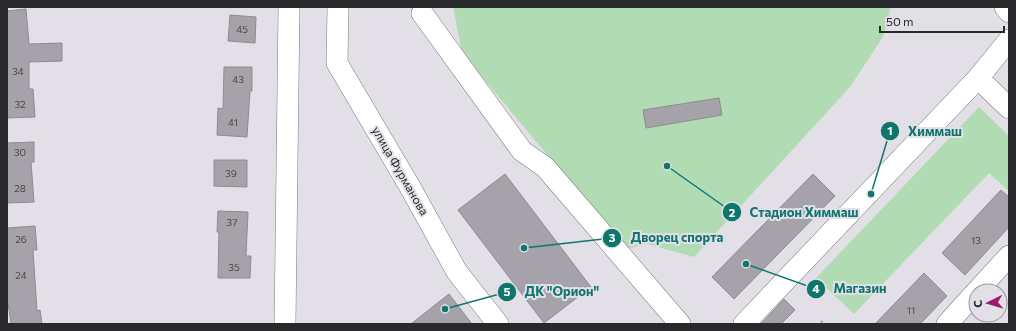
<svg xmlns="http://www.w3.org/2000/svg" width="1016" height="331" font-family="Commissioner,sans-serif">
	<rect width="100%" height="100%" fill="#e3dfe7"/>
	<!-- green -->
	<path fill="#b1dcb3" d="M453 7H891L883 37 850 87 694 257 647 244 626 249 462 53Z
		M979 107 1009 136V191L989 173 854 314 816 278Z"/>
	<!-- building -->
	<path fill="#a6a2a9" stroke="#8f8a91" d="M26 9 29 44 62 43V61L29 62V89H33L35 117 7 118V11Z
		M230 15 256 17 255 43 228 41Z
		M224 67H252V91H250L247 137 217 135 218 108 223 109Z
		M719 98 722 115 646 128 643 110Z
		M34 142V162H31L34 202 7 203V143Z
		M214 160H247V187L214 186Z
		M505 174 591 287 544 323 458 210Z
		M813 174 835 196 734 299 712 277Z
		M1001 190 1009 197V227L965 275 942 253Z
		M218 211 248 212 246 256H251L250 278H218L219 232H217Z
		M35 226 37 250H33L37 311 40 310 42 324H11L8 303H7V228Z
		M924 273 947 296 920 324H875Z
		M449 294 472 324H411Z
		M784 299 795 310 781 324H761Z"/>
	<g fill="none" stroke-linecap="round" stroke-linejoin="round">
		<!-- minor casing -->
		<g stroke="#7c7980" stroke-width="22">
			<path id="minor" d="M338 7 337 63 410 187 457 272 498 324
				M1005 7 1009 12
				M422 13 522 151 545 167 680 324
				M978 78 1009 108
				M977 291 1009 256
				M285 324 289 7
				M744 324 978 78 1009 40
				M947 324 976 292"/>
		</g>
		<!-- path -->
		<path stroke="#9f9da3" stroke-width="2.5" stroke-dasharray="2 3" stroke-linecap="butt" d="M821 321 824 324"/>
		<!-- minor -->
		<use href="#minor" stroke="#fff" stroke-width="21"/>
	</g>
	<g text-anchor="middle" stroke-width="4" stroke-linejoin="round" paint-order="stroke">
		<!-- number labels -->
		<g font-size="10" fill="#48464a">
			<text x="242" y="33">45</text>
			<text x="18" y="75">34</text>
			<text x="238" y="83">43</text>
			<text x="20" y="108">32</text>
			<text x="233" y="126">41</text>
			<text x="20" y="156">30</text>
			<text x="231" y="177">39</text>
			<text x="20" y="192">28</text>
			<text x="232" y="226">37</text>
			<text x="21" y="243">26</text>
			<text x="976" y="244">13</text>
			<text x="234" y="271">35</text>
			<text x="21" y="279">24</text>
			<text x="911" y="314">11</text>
		</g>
		<!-- street labels -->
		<g font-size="12" fill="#29282b" stroke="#e3dfe7">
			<text transform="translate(400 171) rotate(60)" y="4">улица Фурманова</text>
		</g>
	</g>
	<!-- callouts -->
	<path fill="none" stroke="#0f766e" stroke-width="1.5" d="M871 194L890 131M667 166L732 212M524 248L612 238M746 264L816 289M445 309L507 292"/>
	<g fill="#0f766e" stroke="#e3dfe7" stroke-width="1.5">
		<circle cx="871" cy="194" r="4"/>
		<circle cx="667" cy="166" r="4"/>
		<circle cx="524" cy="248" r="4"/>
		<circle cx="746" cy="264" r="4"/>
		<circle cx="445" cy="309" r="4"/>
		<circle cx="890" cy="131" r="10"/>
		<circle cx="732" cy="212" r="10"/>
		<circle cx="612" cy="238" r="10"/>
		<circle cx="816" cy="289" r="10"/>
		<circle cx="507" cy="292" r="10"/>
	</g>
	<g font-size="12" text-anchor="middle" font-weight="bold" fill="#fff">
		<text x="890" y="135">1</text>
		<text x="732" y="217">2</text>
		<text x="612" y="242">3</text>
		<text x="816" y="293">4</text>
		<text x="507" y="296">5</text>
	</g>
	<g font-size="13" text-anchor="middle" font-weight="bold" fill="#0f766e" stroke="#e3dfe7" stroke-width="4" stroke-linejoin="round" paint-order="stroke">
		<text x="935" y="136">Химмаш</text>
		<text x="804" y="217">Стадион Химмаш</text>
		<text x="677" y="242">Дворец спорта</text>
		<text x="860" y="293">Магазин</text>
		<text x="562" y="296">ДК "Орион"</text>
	</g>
	<!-- border -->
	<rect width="1016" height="331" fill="none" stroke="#29282b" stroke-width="16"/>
	<!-- north arrow -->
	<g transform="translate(988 303) rotate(265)"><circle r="19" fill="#e3dfe7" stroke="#99969c"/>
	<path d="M0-3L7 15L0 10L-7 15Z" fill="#9d1b6e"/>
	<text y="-6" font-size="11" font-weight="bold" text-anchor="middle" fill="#29282b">С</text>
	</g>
	<!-- scale -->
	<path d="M880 26v6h124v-6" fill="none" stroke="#29282b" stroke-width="2"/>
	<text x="886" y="26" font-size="12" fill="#29282b" stroke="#e3dfe7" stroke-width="3" paint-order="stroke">50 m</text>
</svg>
